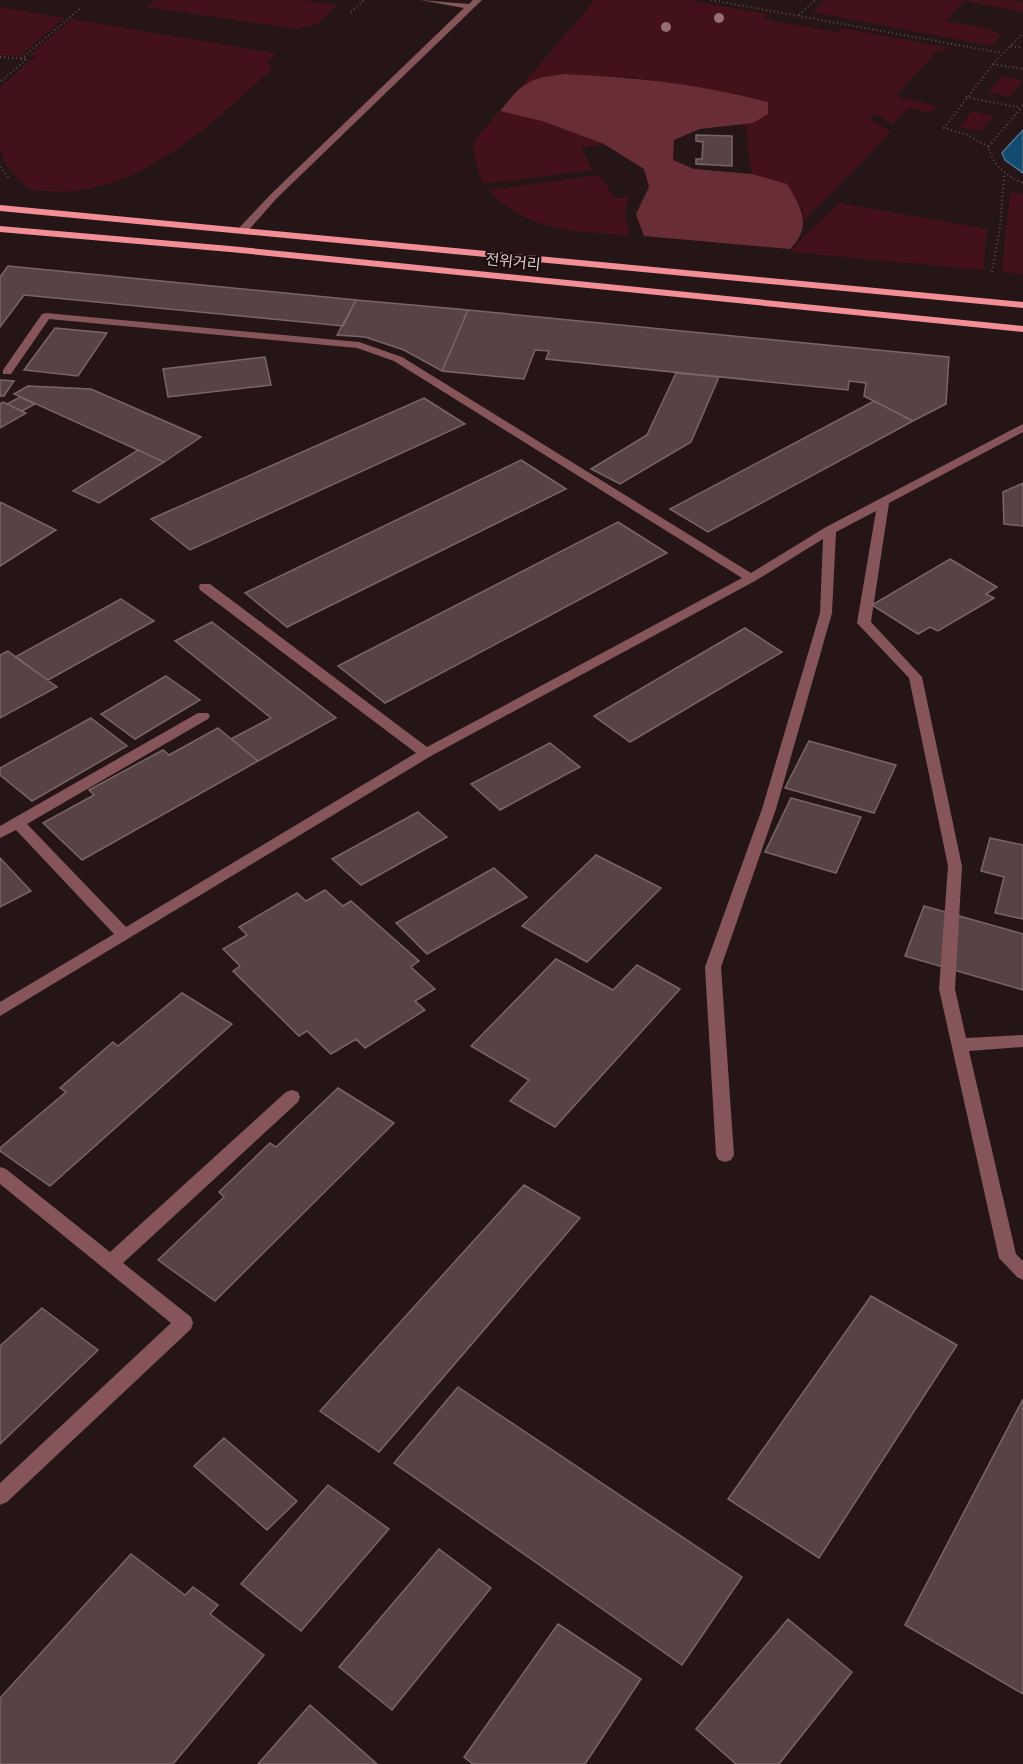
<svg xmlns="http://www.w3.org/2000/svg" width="1023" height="1764" font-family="Overpass,'Noto Sans KR',sans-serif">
	<rect width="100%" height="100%" fill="#261517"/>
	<!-- green -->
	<path fill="#431119" d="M156 0H302L338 5 316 25 297 29 146 7Z
		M595 0H690L767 14 763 19 836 32 841 28 951 48 936 52 896 96 937 106 931 113 909 108 892 124 876 114 869 118 891 132 802 222 803 211 787 184 752 174 745 124 753 123 768 102 738 94 627 77 564 74 546 76 522 85Z
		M824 0H1015L1023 2V12L965 1 946 21 986 28 1001 34 992 46 812 12Z
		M0 7 65 18 19 57 0 55Z
		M72 19 276 53 268 62 273 68C205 130 129 207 28 189L6 165 0 148V87L36 56 29 55Z
		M1002 76 1023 81 1010 97 988 92Z
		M500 111 542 121 604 144 581 148 593 170 483 184C468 138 469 146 500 111Z
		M972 111 994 116 981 131 959 127Z
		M599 175 615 198 628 197 625 215 629 236C578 230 525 233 489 190Z
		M1010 192 1023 194V274L1002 272Z
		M840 203 987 229 983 270 790 252 801 239Z"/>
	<!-- forest -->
	<path fill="#692e35" d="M564 74C632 77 701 84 768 102V114L753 123 700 129 674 140 673 160 694 169 752 174 787 184C801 207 813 226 790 249L644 236 636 214 649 187 644 169 604 144 542 121 500 111C522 84 527 78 564 74Z"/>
	<!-- water -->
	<path fill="#114b6f" stroke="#4d728c" stroke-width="1.5" d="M1023 130V173L1005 160 1002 153Z"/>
	<!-- building -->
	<path fill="#574345" stroke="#7a6566" stroke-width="1.5" d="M696 135 732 136V166L696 164V159H702L703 142 696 141Z
		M8 266 356 300 343 326 24 295 0 327V277Z
		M356 300 468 310 442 371 404 350 365 337 337 335Z
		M468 310 949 357 946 404 913 421 864 396 866 383 849 381 848 390 546 359 549 351 535 350 524 379 442 371Z
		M55 328 107 333 78 376 24 370Z
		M265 357 271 385 168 397 163 369Z
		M676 373 719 377 691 442 620 484 591 469 647 435Z
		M0 380 14 381 4 396H0Z
		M28 386 91 389 201 437 164 462 14 394Z
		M20 397 35 404 22 411 7 404Z
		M424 398 465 424 190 550 151 519Z
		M874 401 913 421 708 532 670 509Z
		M3 402 26 413 0 428V404Z
		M138 450 164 462 99 503 73 491Z
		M521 460 566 489 287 627 245 593Z
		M1023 483V526L1004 524 1003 492Z
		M0 502 56 530 0 566Z
		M618 522 667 553 385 703 338 666Z
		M950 559 997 587 986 594 994 598 938 631 930 627 918 634 872 605Z
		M121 599 154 621 48 680 15 657Z
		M212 622 336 718 258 761 231 739 271 718 175 641Z
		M745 628 782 652 630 742 594 716Z
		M8 651 57 687 0 718V655Z
		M166 676 200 700 135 739 101 714Z
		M91 718 127 746 32 801 0 775V768Z
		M218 728 258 761 82 860 43 823 94 795 89 790 163 750 169 755Z
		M809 741 896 765 874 813 785 788Z
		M550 743 580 767 500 810 471 784Z
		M791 798 861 817 836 873 765 852Z
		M418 812 447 837 361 885 332 859Z
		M990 838 1023 845V919L995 913 1004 877 981 871Z
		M596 855 661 888 587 962 522 926Z
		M0 858 31 891 0 907Z
		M494 868 527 897 427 954 396 923Z
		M325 890 343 906 351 901 419 961 411 967 435 989 415 1001 425 1010 365 1048 356 1039 331 1054 307 1031 299 1036 233 971 240 966 223 949 247 935 239 927 297 893 306 901Z
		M924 906 1023 934V990L905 956Z
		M556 959 613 990 637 965 680 989 555 1127 510 1101 529 1080 471 1046Z
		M182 993 232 1024 50 1186 0 1151V1148L66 1092 60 1088 113 1042 118 1046Z
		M338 1088 394 1123 215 1301 158 1260 224 1197 219 1192 270 1143 276 1147Z
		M524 1185 580 1218 379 1452 320 1411Z
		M871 1296 957 1345 819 1558 728 1499Z
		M42 1308 98 1350 0 1444V1346Z
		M458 1387 742 1577 682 1665 394 1463Z
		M1023 1399V1694L905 1625Z
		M224 1438 297 1501 267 1530 194 1466Z
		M328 1485 389 1529 301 1631 241 1584Z
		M439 1549 491 1588 392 1710 339 1667Z
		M131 1554 185 1595 193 1587 218 1605 210 1614 264 1655 173 1764H0V1698Z
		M788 1619 852 1672 779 1764H736L696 1729Z
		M558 1624 641 1679 585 1764H473L464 1757Z
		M310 1705 377 1764H258Z"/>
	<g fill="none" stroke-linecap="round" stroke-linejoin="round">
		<!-- path -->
		<path stroke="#5e4e50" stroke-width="2" stroke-dasharray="1 3" stroke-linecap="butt" d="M711 0 1002 53
			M351 12 364 0
			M799 15 815 0
			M1011 46 1023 48
			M0 57 27 59 0 82
			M21 59 82 7
			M993 64 1023 69
			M966 97 1021 108
			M1023 106 988 147C994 166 1005 175 1023 183
			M988 147 968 135 944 128 993 64 1023 33
			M0 167 9 178
			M992 272 1000 227 1004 175"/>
		<!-- minor -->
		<path fill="#855559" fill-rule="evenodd" d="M420 0 469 4 473 0H482L277 198 246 233H238V229L271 194 464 8Z
			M46 313 359 342 402 357 751 573 826 527 1023 424V432L889 503 871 622 922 677 962 866 955 989 966 1038 1023 1035V1047L969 1051 1016 1254 1023 1261V1280L1017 1277 999 1258 939 989 948 866 909 678 857 623 876 511 836 532 832 613 776 809 721 967 734 1155 731 1160 725 1162 719 1160 716 1155 705 967 762 809 820 613 823 539 755 581 431 756 0 1016V1002L114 934 16 830 0 838V826L198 713H208L210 716 208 719 27 824 126 927 416 753 200 590 199 587 200 584H210L427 747 742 578 394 361 357 348 49 319 11 374H3V370L42 314Z
			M292 1090 298 1092 300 1097 298 1102 123 1263 191 1317 193 1323 191 1329 7 1502 0 1505V1483L171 1323 0 1184V1167L6 1169 110 1252 286 1092Z"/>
		<!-- major -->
		<path fill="#f38e97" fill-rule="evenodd" d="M0 205 1023 302V308L0 211Z
			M0 226 230 246 1023 326V332L230 252 0 232Z"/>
	</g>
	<!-- trees -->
	<g fill="#976f72">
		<circle cx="719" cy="18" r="5"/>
		<circle cx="666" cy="27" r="5"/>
	</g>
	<g text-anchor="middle" stroke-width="4.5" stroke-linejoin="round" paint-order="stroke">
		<!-- far-street labels -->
		<g font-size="15" fill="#dacecf" stroke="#1c0c0e">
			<text transform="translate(513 262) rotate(6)" y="5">전위거리</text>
		</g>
	</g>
</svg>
